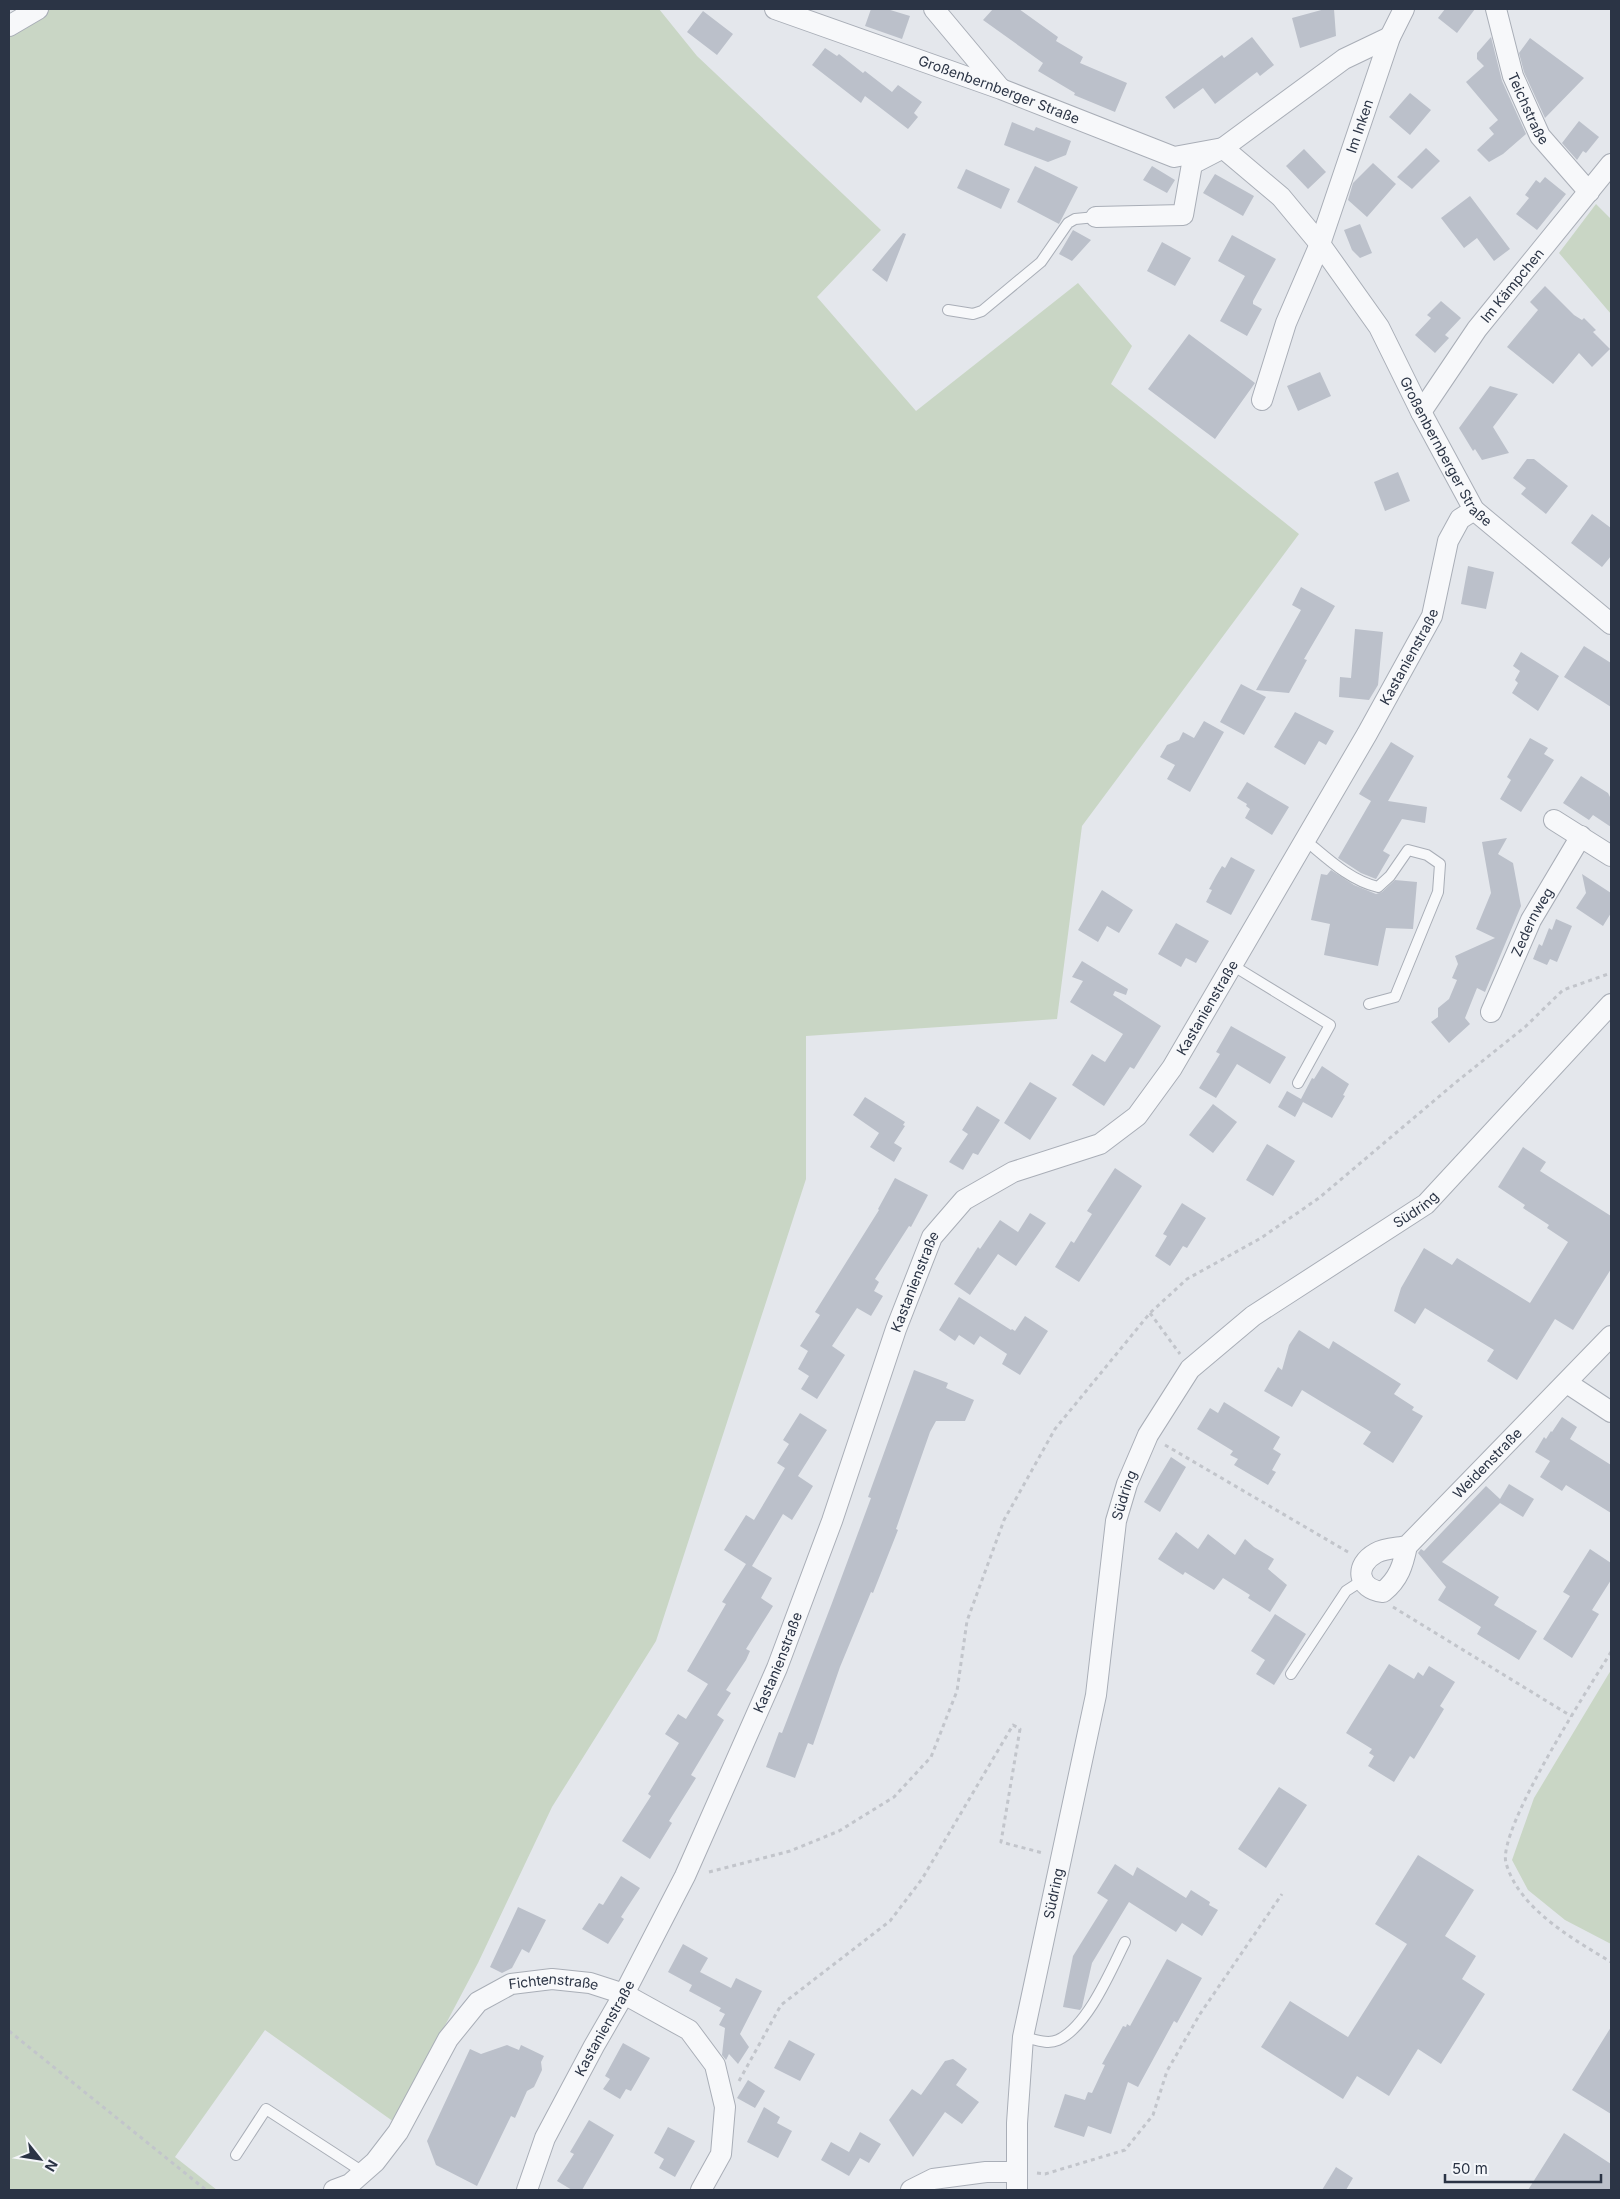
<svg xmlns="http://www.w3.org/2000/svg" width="1620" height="2199" font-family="Inter,sans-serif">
	<rect width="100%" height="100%" fill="#e4e7ec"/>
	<!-- green -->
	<path fill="#c9d6c5" d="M44 9H659L697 56 881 230 817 297 916 411 1078 283 1132 346 1111 384 1299 534 1082 826 1057 1019 806 1036V1179L656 1641 552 1807 478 1963 394 2122 265 2030 175 2157 217 2190H9V31Z
		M1596 204 1611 219V314L1559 253Z
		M1611 1670V1944L1565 1920 1528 1890 1512 1860 1534 1798Z"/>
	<!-- building -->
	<path fill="#bbc0ca" d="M871 9H887L910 16 902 39 865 26Z
		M993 9H1019L1058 37 1056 41 1083 57 1080 63 1127 83 1115 112 1074 95 1075 93 1038 71 1043 63 983 20Z
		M1325 9H1334L1336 36 1300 48 1292 18Z
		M1445 9H1475L1457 33 1438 18Z
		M703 11 733 34 717 55 687 32Z
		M1252 37 1274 65 1260 76 1257 72 1215 104 1203 88 1174 109 1165 97 1222 55 1224 58Z
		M1491 37 1502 81 1526 134 1503 154 1489 162 1477 150 1494 134 1489 128 1498 120 1466 82 1484 66 1477 59V53Z
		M1530 38 1584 78 1545 118 1524 72 1519 53Z
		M825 48 837 56 839 54 863 73 865 71 892 92 898 85 922 102 914 113 918 117 908 129 865 96 861 103 812 65Z
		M1410 93 1431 110 1410 135 1389 117Z
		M1579 121 1599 137 1586 153 1583 151 1577 160 1562 143Z
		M1012 122 1034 131 1036 127 1071 141 1066 155 1048 162 1004 145Z
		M1426 148 1440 161 1412 189 1397 177Z
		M1304 149 1326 172 1308 189 1286 166Z
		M1373 163 1396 184 1367 217 1348 200 1353 183Z
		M1035 166 1078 187 1059 224 1017 202Z
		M1152 166 1175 180 1167 193 1143 180Z
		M966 169 1010 189 1001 209 957 188Z
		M1215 174 1254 196 1243 216 1203 193Z
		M1545 177 1566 194 1537 230 1516 214 1529 198 1525 195 1536 180 1540 183Z
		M1470 196 1510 249 1494 261 1477 238 1464 248 1441 218Z
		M1360 224 1372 253 1360 258 1352 250 1344 230Z
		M1073 230 1091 240 1072 261 1059 254Z
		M903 233 906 234 887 282 872 270Z
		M1232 235 1276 259 1253 301V304L1262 309 1247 336 1220 321 1245 276 1218 261Z
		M1162 242 1191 258 1175 286 1147 271Z
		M1545 286 1574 315 1582 320 1584 318 1596 330 1593 332 1610 349 1592 367 1579 353 1553 384 1507 347 1538 310 1530 302Z
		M1441 301 1461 318 1445 335 1449 338 1435 353 1415 335 1431 318 1427 315Z
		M1189 334 1255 383 1215 439 1148 389Z
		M1320 372 1331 396 1298 411 1287 386Z
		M1490 386 1518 394 1493 427 1509 453 1482 460 1475 449 1473 451 1459 428Z
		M1527 459H1534L1568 486 1546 514 1521 494 1526 488 1513 478Z
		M1398 472 1410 501 1385 511 1374 482Z
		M1592 514 1611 528V556L1602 567 1571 543Z
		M1468 566 1494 572 1486 609 1461 604Z
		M1301 587 1335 606 1304 659 1307 660 1289 693 1256 690 1301 610 1292 605Z
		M1355 629 1383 632 1378 685 1369 700 1339 697 1340 677 1351 678Z
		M1584 646 1611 663V707L1564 677Z
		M1521 652 1559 676 1538 711 1512 693 1518 683 1515 680 1520 671 1513 666Z
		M1241 684 1266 697 1244 735 1220 722Z
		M1295 712 1334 731 1326 745 1319 741 1305 765 1274 747Z
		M1204 721 1224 732 1190 792 1167 779 1175 765 1160 757 1167 745 1179 740 1183 732 1194 738Z
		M1530 738 1548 748 1544 754 1554 760 1521 812 1500 799 1511 780 1507 777Z
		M1391 742 1414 756 1388 801 1427 807 1425 823 1402 819 1383 851 1390 855 1376 879 1361 873 1338 858 1371 801 1359 794Z
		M1581 776 1608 793 1611 799V827L1593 815 1589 820 1563 803Z
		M1247 782 1289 807 1272 835 1245 818 1250 809 1246 806 1247 804 1237 798Z
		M1507 838 1498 854 1513 863 1521 906 1485 992 1477 988 1465 1018 1470 1024 1449 1043 1431 1022 1438 1017V1008L1449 999 1457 980 1452 978 1458 964 1455 956 1495 938 1476 929 1491 893 1482 842Z
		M1231 857 1255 870 1231 915 1206 902 1212 890 1209 889 1216 876 1222 866 1225 868Z
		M1331 870 1354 885 1376 894 1382 892 1395 880 1417 882 1413 929 1386 928 1378 966 1324 955 1330 924 1311 920 1321 874 1327 875Z
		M1582 874 1611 893V913L1603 926 1576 908 1586 893Z
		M1102 890 1133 910 1119 933 1107 926 1098 942 1078 930Z
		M1556 919 1572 926 1557 962 1550 959 1547 965 1533 959 1539 944 1542 946 1549 928 1552 930Z
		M1176 923 1209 941 1196 963 1186 958 1181 967 1158 954Z
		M1082 961 1128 989 1126 995 1115 991 1113 995 1161 1026 1134 1069 1130 1067 1104 1106 1072 1085 1092 1054 1105 1062 1123 1034 1070 1002 1083 981 1072 977Z
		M1231 1026 1286 1057 1270 1084 1237 1064 1216 1098 1199 1088 1220 1054 1216 1052Z
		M1322 1066 1349 1084 1343 1095 1345 1096 1332 1118 1303 1102 1295 1117 1278 1107 1287 1091 1301 1099 1312 1078 1314 1079Z
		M1030 1082 1057 1098 1030 1140 1004 1123Z
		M865 1097 905 1122 903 1125 905 1126 894 1143 902 1148 894 1162 870 1147 879 1133 853 1115Z
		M1213 1104 1237 1122 1213 1153 1189 1135Z
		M977 1106 1000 1120 978 1155 973 1153 963 1170 949 1162 968 1134 962 1130Z
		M1267 1144 1295 1161 1273 1196 1246 1180Z
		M1523 1147 1546 1162 1540 1171 1611 1216V1269L1573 1330 1555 1319 1517 1380 1487 1361 1494 1350 1425 1308 1415 1324 1394 1311 1401 1288 1424 1248 1452 1265 1457 1258 1530 1303 1568 1242 1547 1228 1549 1225 1523 1208 1525 1205 1498 1187Z
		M1115 1168 1142 1186 1079 1282 1055 1267 1071 1241 1074 1243 1092 1214 1087 1211Z
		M895 1178 928 1195 911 1227 909 1226 875 1279 879 1282 874 1291 883 1296 871 1316 857 1308 832 1346 845 1355 817 1399 801 1389 809 1376 798 1369 808 1351 800 1346 820 1315 815 1312 879 1210 878 1209Z
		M1182 1203 1206 1218 1187 1248 1183 1246 1170 1266 1155 1256 1167 1236 1163 1234Z
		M1030 1213 1046 1223 1016 1266 998 1254 970 1295 954 1284 978 1247 980 1249 1000 1220 1018 1232Z
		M959 1297 1011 1330 1012 1329 1015 1331 1025 1316 1048 1331 1020 1375 1002 1364 1007 1354 980 1336 974 1345 959 1335 955 1341 939 1330Z
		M1299 1330 1329 1349 1333 1341 1401 1384 1394 1394 1414 1407 1412 1410 1423 1416 1393 1463 1363 1444 1371 1432 1302 1390 1292 1407 1264 1391 1278 1367 1282 1370 1289 1345Z
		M914 1370 948 1383 946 1388 974 1400 965 1421H936L930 1432 896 1529 898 1530 873 1593 871 1592 840 1667 813 1745 808 1743 795 1778 766 1767 779 1732 782 1733 832 1603 871 1498 868 1497Z
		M1224 1402 1280 1437 1273 1449 1281 1454 1272 1470 1276 1472 1268 1485 1234 1465 1238 1459 1230 1455 1233 1451 1197 1429 1210 1408 1218 1413Z
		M800 1413 827 1430 798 1476 813 1486 792 1520 783 1514 752 1566 772 1578 761 1598 773 1606 746 1649 750 1651 746 1660 726 1690 731 1693 717 1715 724 1720 691 1775 696 1778 669 1821 672 1823 650 1859 622 1841 651 1796 648 1794 679 1743 665 1734 678 1714 686 1719 708 1684 687 1671 726 1604 722 1602 746 1564 724 1550 746 1515 754 1520 785 1468 777 1463 789 1444 783 1440Z
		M1562 1417 1577 1427 1570 1439 1611 1465V1513L1566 1485 1562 1491 1540 1477 1550 1461 1535 1452 1544 1437 1546 1439 1551 1431 1552 1432Z
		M1171 1457 1186 1467 1160 1512 1144 1502Z
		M1509 1484 1534 1499 1523 1517 1500 1503 1442 1562 1499 1597 1494 1605 1537 1631 1519 1660 1477 1634 1481 1627 1438 1600 1446 1587 1418 1553 1421 1549 1424 1551 1486 1486 1500 1499Z
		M1176 1532 1198 1549 1208 1534 1235 1555 1245 1539 1254 1547 1274 1559 1268 1569 1287 1585 1270 1612 1248 1598 1250 1595 1223 1578 1214 1590 1185 1572 1183 1575 1158 1559Z
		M1590 1549 1611 1563V1580L1592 1610 1599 1614 1572 1658 1543 1639 1570 1596 1563 1592Z
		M1275 1614 1306 1634 1274 1685 1256 1674 1265 1660 1251 1651Z
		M1389 1664 1414 1679 1418 1672 1423 1676 1429 1666 1455 1682 1440 1706 1444 1709 1414 1759 1410 1756 1394 1782 1368 1766 1374 1756 1369 1753 1372 1749 1346 1733Z
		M1279 1787 1307 1805 1266 1868 1238 1849Z
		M1418 1855 1474 1890 1445 1936 1476 1956 1462 1979 1485 1994 1441 2064 1418 2049 1389 2096 1357 2076 1343 2099 1261 2047 1290 2001 1348 2037 1407 1944 1375 1924Z
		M1115 1864 1133 1876 1137 1867 1186 1898 1191 1890 1210 1902 1209 1905 1218 1910 1202 1936 1182 1923 1176 1932 1129 1902 1092 1963 1082 2007 1080 2010 1063 2007 1073 1956 1108 1900 1097 1893Z
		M621 1876 640 1888 621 1917 624 1919 608 1944 582 1929 599 1903 603 1905Z
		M518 1907 546 1920 529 1953 522 1949 512 1968 502 1973 490 1967Z
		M683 1944 708 1958 700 1972 731 1988 736 1978 762 1991 740 2034 749 2047 738 2064 729 2054 726 2060 722 2055 725 2028 719 2025 725 2014 719 2011 721 2008 689 1991 692 1985 668 1972Z
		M1167 1959 1202 1978 1177 2023 1174 2021 1138 2087 1128 2082 1111 2134 1088 2126 1084 2137 1054 2127 1065 2094 1085 2100 1088 2092 1092 2093 1105 2065 1102 2064 1123 2026 1126 2027 1127 2024 1130 2026Z
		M1611 2027V2114L1572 2090Z
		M789 2040 815 2054 800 2081 774 2068Z
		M623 2043 650 2058 631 2091 626 2089 620 2099 603 2089 610 2079 605 2076Z
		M507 2045 519 2050 521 2045 544 2056 541 2062 542 2070 534 2087 527 2091 515 2118 511 2116 477 2186 436 2165 427 2141 470 2049 481 2054Z
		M953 2059 967 2069 956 2085 979 2102 962 2124 945 2112 913 2157 889 2120 912 2089 921 2095 945 2061Z
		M748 2080 765 2091 755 2108 737 2098Z
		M764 2107 780 2117 777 2123 792 2131 778 2158 747 2142Z
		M589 2120 614 2135 582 2190H572L557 2181 574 2154 570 2152Z
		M668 2127 695 2141 675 2177 659 2168 664 2159 654 2153Z
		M860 2132 881 2144 869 2163 860 2158 849 2176 821 2160 831 2142 849 2152Z
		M1564 2133 1611 2164V2190H1528Z
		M1336 2167 1353 2178 1346 2190H1322Z"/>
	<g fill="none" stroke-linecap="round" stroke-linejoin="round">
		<!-- lane casing -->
		<g stroke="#a9aeb7" stroke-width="12">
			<path id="lane" d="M948 310 973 314 982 311 1041 262 1068 223 1075 219 1096 217
				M1305 840C1327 858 1349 880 1378 887L1390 876 1408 850 1427 855 1440 864 1438 892 1395 997 1369 1004
				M1232 965 1330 1025 1298 1083
				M1291 1674 1346 1591 1363 1580
				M1023 2037C1034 2039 1047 2045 1058 2040 1088 2026 1111 1970 1125 1942
				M236 2155 266 2109 363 2172"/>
		</g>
		<!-- street casing -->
		<g stroke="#a9aeb7" stroke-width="22">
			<g id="street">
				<path id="s1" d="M775 9 1001 89 1174 157 1223 148 1281 197 1320 244 1379 327 1421 412 1474 510 1611 624"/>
				<path d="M934 9 1000 88"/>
				<path id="s2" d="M1496 9 1513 76 1540 136 1589 192"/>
				<path d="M9 26 38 9"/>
				<path d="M1096 217 1183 215 1192 164 1223 148 1344 59 1390 37"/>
				<path id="s3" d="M1262 400 1286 323 1320 244 1390 37 1404 9"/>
				<path id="s4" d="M1421 412 1477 329 1611 164"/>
				<path d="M1554 820 1611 856"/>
				<path id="s5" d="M1491 1012 1531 920 1581 836"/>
				<path d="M1567 1383 1611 1412"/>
				<path id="s6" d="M1407 1546C1398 1548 1385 1548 1376 1553 1354 1565 1357 1589 1383 1592 1399 1579 1403 1565 1407 1546L1611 1336"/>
				<path id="s7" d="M334 2190 350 2184 375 2162 398 2132 448 2039 478 2002 511 1984 552 1979 590 1983 624 1994 689 2030 715 2065 725 2107 721 2154 701 2190"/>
				<path id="s8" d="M527 2190 545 2138 594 2046 624 1994 685 1876 777 1668 832 1521 896 1329 932 1237 964 1200 1013 1172 1100 1144 1137 1116 1172 1068 1367 734 1432 616 1448 541 1460 519 1474 510"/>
				<path d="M911 2190 933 2179 986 2172H1017"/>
				<path id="s9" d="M1017 2190V2123L1023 2037 1096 1695 1116 1521 1127 1484 1148 1435 1190 1369 1253 1316 1426 1204 1611 1004"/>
			</g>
		</g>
		<!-- path -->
		<path stroke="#c2c5cb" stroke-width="3" stroke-dasharray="4 4" stroke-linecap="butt" d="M1150 1313 1180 1354
			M1165 1445 1348 1552
			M1393 1607 1571 1716
			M1611 1652C1590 1686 1497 1829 1506 1863 1519 1909 1573 1939 1611 1962
			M709 1872 790 1851 839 1831 894 1797 931 1757 957 1691 967 1621 1004 1520 1055 1429 1150 1313 1187 1279 1261 1238 1319 1198 1455 1083 1525 1027 1563 990 1611 973
			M9 2031 206 2190
			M739 2081 781 2005 890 1921 922 1879 1013 1725 1020 1729 1001 1842 1043 1853
			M1037 2173 1045 2174 1125 2150 1153 2115 1167 2071 1200 2014 1282 1894"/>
		<!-- lane -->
		<use href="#lane" stroke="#f7f8fa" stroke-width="10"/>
		<!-- street -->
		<use href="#street" stroke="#f7f8fa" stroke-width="20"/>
	</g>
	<g text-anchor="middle" stroke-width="4" stroke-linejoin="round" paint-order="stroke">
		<!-- street labels -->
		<g font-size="14" fill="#2b3445" stroke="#f4f6f9">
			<text dy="5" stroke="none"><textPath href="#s1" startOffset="238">Großenbernberger Straße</textPath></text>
			<text dy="5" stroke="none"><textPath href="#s2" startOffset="105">Teichstraße</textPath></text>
			<text dy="5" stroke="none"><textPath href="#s3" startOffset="291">Im Inken</textPath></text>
			<text dy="5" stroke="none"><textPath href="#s4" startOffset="156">Im Kämpchen</textPath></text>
			<text dy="5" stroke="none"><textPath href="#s1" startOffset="856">Großenbernberger Straße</textPath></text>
			<text dy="5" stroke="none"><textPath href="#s8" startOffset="1815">Kastanienstraße</textPath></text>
			<text dy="5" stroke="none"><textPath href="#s5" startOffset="99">Zedernweg</textPath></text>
			<text dy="5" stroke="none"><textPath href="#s8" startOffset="1410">Kastanienstraße</textPath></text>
			<text dy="5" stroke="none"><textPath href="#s9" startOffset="1125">Südring</textPath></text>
			<text dy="5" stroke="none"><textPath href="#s8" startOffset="990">Kastanienstraße</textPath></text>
			<text dy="5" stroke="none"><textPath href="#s6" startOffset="258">Weidenstraße</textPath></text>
			<text dy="5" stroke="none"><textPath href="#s9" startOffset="705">Südring</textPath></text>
			<text dy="5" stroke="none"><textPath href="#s8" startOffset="585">Kastanienstraße</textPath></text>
			<text dy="5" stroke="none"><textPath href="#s9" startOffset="300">Südring</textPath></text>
			<text dy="5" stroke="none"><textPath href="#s7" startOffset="322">Fichtenstraße</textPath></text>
			<text dy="5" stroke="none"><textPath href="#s8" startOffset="180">Kastanienstraße</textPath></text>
		</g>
	</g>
	<!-- border -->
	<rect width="1620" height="2199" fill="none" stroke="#2b3445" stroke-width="20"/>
	<!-- north arrow -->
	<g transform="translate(40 2159) rotate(120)" stroke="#f4f6f9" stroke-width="4" paint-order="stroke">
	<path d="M0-4L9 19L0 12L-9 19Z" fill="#2b3445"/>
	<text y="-8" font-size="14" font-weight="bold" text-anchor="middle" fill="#2b3445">N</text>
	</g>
	<!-- scale -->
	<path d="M1445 2174v8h156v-8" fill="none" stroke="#2b3445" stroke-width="2.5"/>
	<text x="1452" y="2174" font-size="15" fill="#2b3445" stroke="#f4f6f9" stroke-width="4" paint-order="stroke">50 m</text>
</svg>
